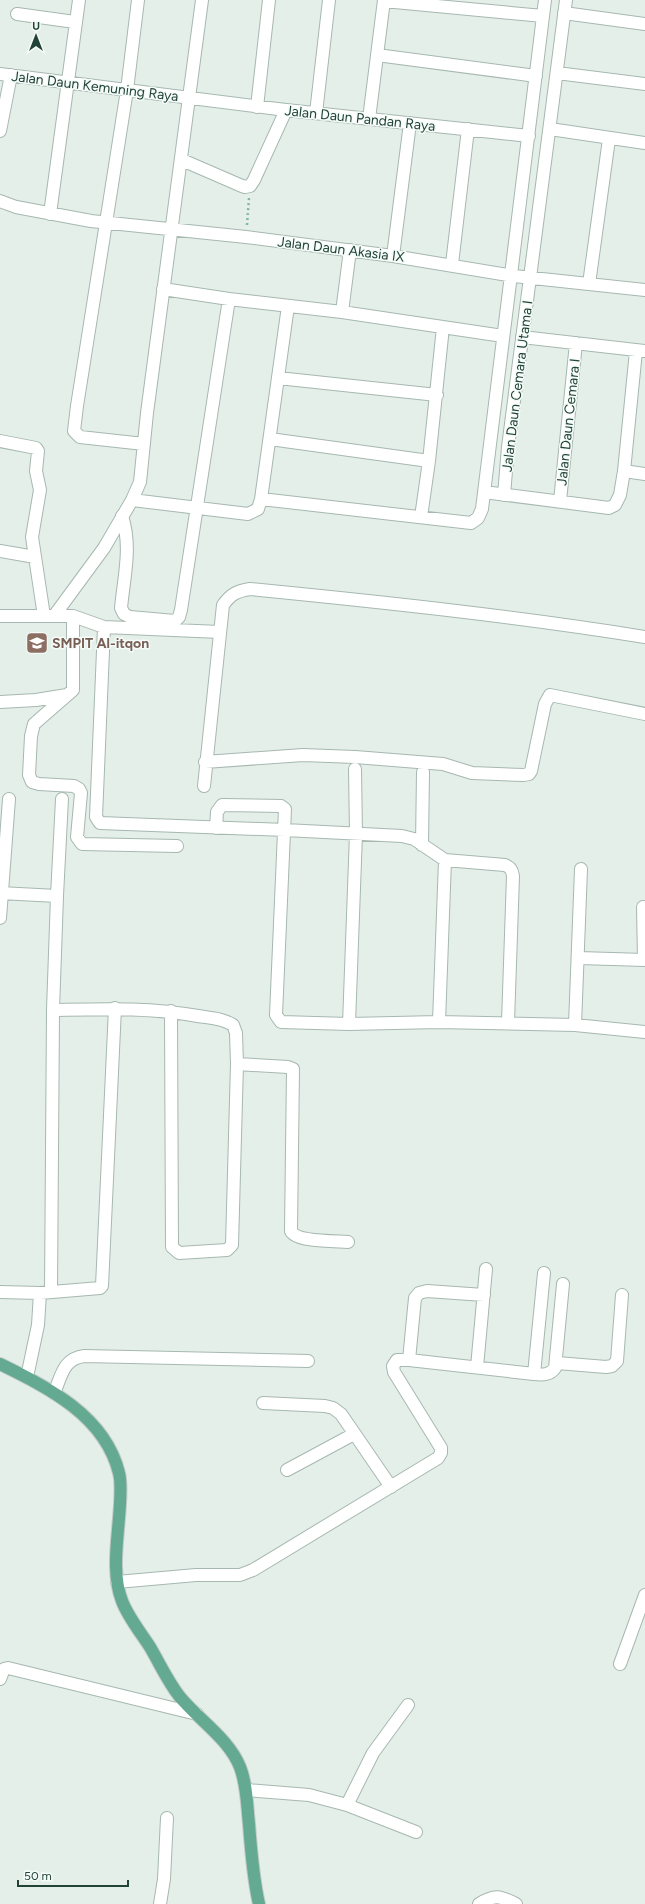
<svg xmlns="http://www.w3.org/2000/svg" width="645" height="1904" font-family="Figtree,sans-serif">
	<rect width="100%" height="100%" fill="#e4efe9"/>
	<g fill="none" stroke-linecap="round" stroke-linejoin="round">
		<!-- minor casing -->
		<g stroke="#a6b8b0" stroke-width="14">
			<path id="minor" d="M138 0 127 90 77 406 74 431 80 437 144 444
				M384 1 543 16
				M564 13 645 24
				M17 14 75 22
				M377 55 536 76
				M557 73 645 84
				M0 74 286 110 529 136
				M257 107 269 0
				M316 113 329 0
				M369 119 384 0
				M550 129 645 143
				M0 131 11 75
				M182 160 242 186 245 187 250 186 254 180 286 110
				M0 201 16 207 91 221 246 237 393 256 514 276 645 290
				M50 214 79 0
				M393 256 410 123
				M452 264 468 129
				M589 284 609 139
				M163 289 229 299 342 312 503 336
				M342 312 350 250
				M522 337 645 351
				M278 378 437 395
				M270 439 429 461
				M0 441 36 448 38 451 36 471 40 490 32 537 44 616
				M624 471 645 474
				M484 492 609 508 615 505 620 495 624 471 636 351
				M504 495 508 447 566 0
				M261 499 288 306
				M132 500 248 514 258 509 261 499 471 523 478 518 482 509 545 0
				M560 501 576 343
				M122 516C132 547 124 576 121 608L124 614 130 617 175 621 179 617 181 610 229 299
				M421 517 429 461 443 327
				M0 551 35 557
				M0 616H73L104 627 220 632
				M54 616 104 548 132 500 140 482 147 413 202 0
				M73 616V690L34 724 31 736 29 775 32 782 39 784 74 786 79 789 81 793 77 837 82 844 177 846
				M104 627 96 817 100 823 285 830 402 836 414 839 445 860 505 865C511 868 512 870 513 876L508 1022
				M0 702 36 700 67 695
				M205 762 303 755 355 757 443 764 472 773 524 775 529 774 531 771 545 704 550 695 645 714
				M204 786 223 605C231 594 237 591 250 589 382 602 514 616 645 637
				M216 828 217 812 222 805 281 806 285 809 276 1015 281 1022 349 1024 439 1022
				M422 845 423 772
				M445 860 439 1022 575 1025 645 1032
				M0 893 57 896 53 1010C102 1009 150 1007 198 1016 210 1018 222 1018 233 1025L236 1033 237 1064 288 1067 293 1069 291 1231C296 1242 335 1241 348 1242
				M57 896 62 799
				M643 907 644 960
				M0 918 9 799
				M579 958 645 960
				M171 1011 172 1247 179 1253 227 1250 232 1245 237 1064
				M349 1024 356 834 355 769
				M575 1025 581 869
				M0 1292 40 1293 100 1288 102 1286 115 1008
				M51 1292 53 1010
				M409 1360 415 1298 419 1293 427 1291 484 1295
				M557 1363 606 1367 612 1366 617 1361 622 1295
				M477 1367 486 1269
				M534 1374C543 1375 550 1375 555 1368L563 1284
				M27 1377 38 1325 40 1293
				M54 1393C62 1375 63 1359 84 1356L308 1361
				M263 1403 325 1406 333 1408 341 1414 391 1487
				M287 1470 354 1434
				M117 1582 196 1575H240L253 1570 438 1458 441 1453V1448L394 1372 393 1366 397 1360H409L534 1374 544 1273
				M620 1664 645 1595
				M0 1679 4 1669 8 1668 197 1714
				M246 1790 309 1795 347 1805 373 1753 408 1705
				M347 1805 416 1832
				M160 1904 164 1879 167 1818
				M479 1904C495 1894 500 1896 516 1904"/>
		</g>
		<!-- major casing -->
		<g stroke="#c1cac7" stroke-width="14">
			<path id="major" d="M0 1364C49 1388 105 1416 119 1473 122 1484 120 1506 119 1518 117 1544 112 1575 122 1601 128 1617 141 1633 150 1647 160 1664 168 1682 180 1697 199 1720 229 1739 240 1767 247 1785 247 1806 249 1824 251 1851 253 1878 259 1904"/>
		</g>
		<!-- path -->
		<path stroke="#81b6a2" stroke-width="2.5" stroke-dasharray="2 3" stroke-linecap="butt" d="M247 225 249 198"/>
		<!-- minor -->
		<use href="#minor" stroke="#fff" stroke-width="12"/>
		<!-- major -->
		<use href="#major" stroke="#64a992" stroke-width="12"/>
	</g>
	<!-- icons -->
	<defs>
		<g id="school-square" transform="scale(1.15)"><rect x="-9" y="-9" width="18" height="18" rx="4" fill="#8d6e63" stroke="#f5fbf8"/><path d="M0-5L7-2L0 1L-7-2ZM-4 1L0 2.5L4 1V4Q0 6-4 4Z" fill="#fff"/></g>
	</defs>
	<g fill-rule="evenodd">
		<use href="#school-square" x="37" y="643"/>
	</g>
	<g text-anchor="middle" stroke-width="3" stroke-linejoin="round" paint-order="stroke">
		<!-- street labels -->
		<g font-size="14" fill="#214338" stroke="#f5fbf8">
			<text transform="translate(95 86) rotate(7)" y="5">Jalan Daun Kemuning Raya</text>
			<text transform="translate(360 118) rotate(6)" y="5">Jalan Daun Pandan Raya</text>
			<text transform="translate(341 249) rotate(7)" y="5">Jalan Daun Akasia IX</text>
			<text transform="translate(517 386) rotate(-83)" y="5">Jalan Daun Cemara Utama I</text>
			<text transform="translate(568 422) rotate(-84)" y="5">Jalan Daun Cemara I</text>
		</g>
		<!-- education labels -->
		<g font-size="14" font-weight="bold" fill="#785e54" stroke="#f5fbf8" text-anchor="start">
			<text x="52" y="648">SMPIT Al-itqon</text>
		</g>
	</g>
	<!-- north arrow -->
	<g transform="translate(36 36)" stroke="#f5fbf8" stroke-width="3" paint-order="stroke">
	<path d="M0-3L7 15L0 10L-7 15Z" fill="#214338"/>
	<text y="-6" font-size="11" font-weight="bold" text-anchor="middle" fill="#214338">U</text>
	</g>
	<!-- scale -->
	<path d="M18 1880v6h110v-6" fill="none" stroke="#214338" stroke-width="2"/>
	<text x="24" y="1880" font-size="12" fill="#214338" stroke="#f5fbf8" stroke-width="3" paint-order="stroke">50 m</text>
</svg>
